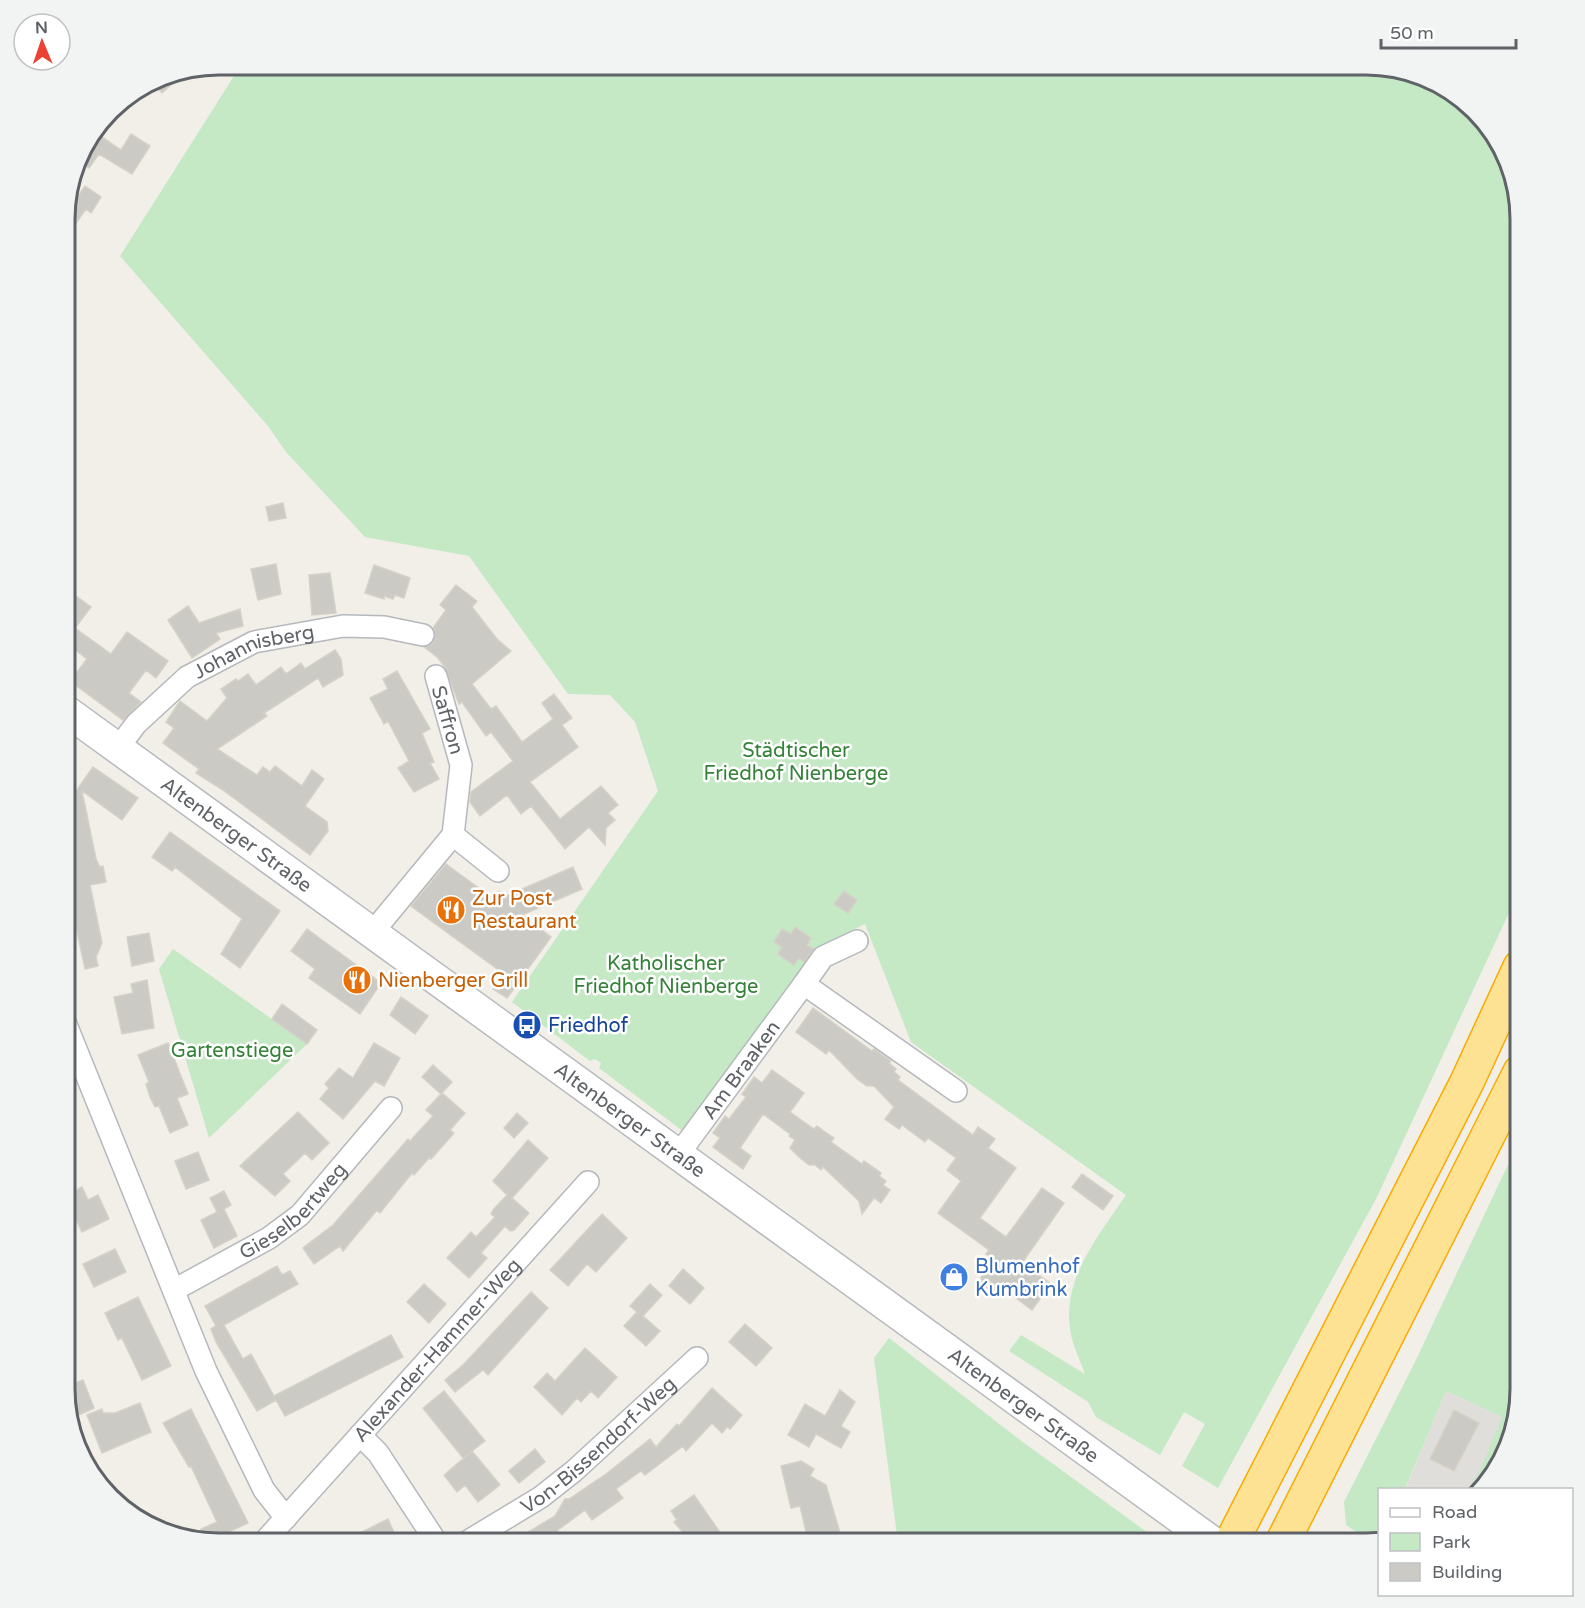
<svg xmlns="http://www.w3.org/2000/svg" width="1585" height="1608" font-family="'Varela Round',sans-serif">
	<rect width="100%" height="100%" fill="#f1efe8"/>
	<!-- industrial -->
	<path fill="#e0deda" d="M1446 1391 1502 1417 1505 1457 1480 1489 1405 1490Z"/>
	<!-- green -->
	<path fill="#c5e8c5" d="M241 65H1376L1434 80 1483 117 1512 169 1520 218V889L1377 1197 1218 1488 1182 1466 1205 1424 1184 1412 1160 1455 1096 1417 1088 1402 1009 1351 1021 1335 1085 1374C1080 1360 1072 1344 1070 1329 1063 1276 1099 1236 1126 1195L911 1042 865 924 826 943 684 1132 599 1068 601 1063 595 1059 590 1061 512 1002 658 791 635 722 610 695 568 694 469 556 365 537 286 452 268 426 120 256Z
		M173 949 307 1044 209 1138 159 969Z
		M1520 1139V1389L1505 1457 1480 1489H1468L1480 1471 1502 1417 1446 1391 1405 1489 1380 1490 1379 1538H1365L1346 1525 1344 1502 1415 1362Z
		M889 1338 1020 1440 1162 1543H898L874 1358Z"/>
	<!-- building -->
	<path fill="#cccac5" stroke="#d6d1c6" stroke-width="1.5" d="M186 71 162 93 152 81 160 76Z
		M95 132 121 150 131 134 150 146 132 174 99 154 89 168 78 160 80 151Z
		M85 186 101 197 91 213 86 209 74 226 65 220 68 197 75 201Z
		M283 503 286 518 269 521 266 507Z
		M276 564 281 594 258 600 251 569Z
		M374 565 410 578 404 598 395 595 393 599 384 596V599L365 593Z
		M330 573 336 613 312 615 309 575Z
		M456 585 477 601 472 607 497 639 511 651 472 684 491 709 496 706 522 742 553 719 542 703 554 694 572 718 562 725 578 747 530 782 560 819 601 786 618 805 608 813 615 820 606 828 605 845 589 827 565 849 531 806 521 814 507 795 480 816 470 802 471 792 513 761 491 732 486 736 462 702 459 704 445 667 437 657 424 647 432 644 435 638 433 628 446 610 440 605Z
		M65 588 91 607 75 628 111 654 127 632 168 661 156 678 146 670 129 693 141 702 123 720 70 681 87 659 65 642Z
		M188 606 199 623 240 609 243 626 216 633 220 639 192 658 168 620Z
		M335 650 341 659 343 675 323 687 318 678 264 713 267 716 217 749 257 775 263 767 270 772 275 766 302 786 312 770 324 779 305 806 327 822 328 831 310 855 223 790 196 773 199 769 163 743 174 728 166 722 180 701 207 721 227 698 221 689 236 679 238 681 248 674 256 685 281 667 286 674 301 663 305 669Z
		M397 671 430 729 422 733 434 762 430 763 439 779 414 792 398 768 409 761 388 721 384 724 370 698 388 689 383 679Z
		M93 767 138 798 122 820 82 791 96 859 100 867 103 866 106 882 90 885 102 943 96 957 98 966 85 969 77 931 65 934V807Z
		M170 832 280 911 240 968 221 954 242 919 175 867 172 871 152 857Z
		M446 864 494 899 499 891 506 896 573 867 582 889 522 915 551 937 507 998 493 989 504 974 411 906Z
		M844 891 857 900 848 913 834 904Z
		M795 927 811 938 807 945 814 949 804 962 799 958 794 965 778 954 782 947 774 942 782 929 791 934Z
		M307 929 381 983 360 1014 309 978 315 969 291 951Z
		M149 933 154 961 132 966 127 937Z
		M147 980 154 1028 122 1034 114 997 133 993 131 984Z
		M401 997 428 1016 415 1034 390 1015Z
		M282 1004 317 1030 307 1044 272 1019Z
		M813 1008 865 1046 872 1051 874 1049 891 1061 889 1063 896 1069 894 1072 900 1077 898 1080 973 1135 978 1127 995 1139 988 1148 1016 1168 980 1218 1006 1237 1042 1188 1064 1203 1022 1263 1051 1284 1032 1310 1004 1289 991 1291 982 1284 981 1274 992 1258 986 1254 989 1250 938 1213 961 1181 947 1170 956 1158 928 1138 925 1142 902 1125 899 1129 885 1119 894 1107 874 1086H867L857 1079 829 1050 826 1054 796 1032Z
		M168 1043 188 1094 177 1098 188 1125 170 1133 159 1106 155 1107 150 1097 146 1084 149 1082 138 1055Z
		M374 1043 400 1058 384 1086 375 1081 343 1119 320 1099 329 1088 325 1084 339 1068 353 1078Z
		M433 1065 452 1082 442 1093 465 1113 450 1130 454 1133 431 1159 429 1158 414 1175 412 1173 380 1213 377 1210 343 1251 340 1246 314 1264 303 1248 333 1225 408 1139 410 1141 433 1116 426 1110 441 1094 422 1077Z
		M772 1070 804 1093 790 1112 814 1129 817 1126 825 1132 834 1138 831 1142 862 1164 864 1161 881 1173 879 1176 886 1181 883 1185 890 1190 881 1203 874 1198 862 1214 859 1201 823 1167 821 1170 815 1165H809L799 1157 790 1148 795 1140 789 1136 790 1134 763 1114 740 1148 751 1156 743 1169 713 1147 720 1138 713 1133 725 1116 729 1119 746 1097 742 1094 754 1077 762 1083Z
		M298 1112 329 1143 312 1160 305 1153 283 1174 290 1181 275 1196 240 1166Z
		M517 1113 528 1123 514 1138 504 1128Z
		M528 1140 548 1158 512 1198 529 1213 514 1230 510 1231 505 1226 481 1253 487 1258 469 1278 447 1258 471 1232 476 1237 495 1217 491 1214 493 1210 507 1195 493 1181Z
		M198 1152 209 1180 186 1189 175 1161Z
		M1082 1174 1113 1196 1103 1210 1072 1187Z
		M82 1187 88 1200 98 1195 109 1219 82 1232 65 1196Z
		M224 1191 231 1205 224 1209 237 1236 214 1248 201 1220 217 1212 210 1198Z
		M602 1214 627 1238 596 1272 587 1264 568 1286 550 1270Z
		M115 1249 126 1272 94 1287 83 1264Z
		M277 1266 282 1275 290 1271 298 1284 224 1325 243 1359 251 1354 274 1396 391 1335 403 1357 285 1416 276 1400 257 1411 216 1342 211 1329 216 1326 205 1306Z
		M683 1269 704 1288 690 1304 669 1286Z
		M424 1284 446 1304 429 1323 407 1302Z
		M650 1284 662 1295 643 1316 660 1331 646 1346 624 1326 637 1312 630 1306Z
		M531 1292 548 1308 488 1375 483 1370 455 1392 445 1380 464 1364Z
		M138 1297 171 1366 142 1380 122 1338 118 1340 105 1313Z
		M745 1324 772 1348 756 1366 729 1342Z
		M585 1348 617 1377 598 1398 591 1391 581 1402 577 1398 562 1415 534 1387 547 1373 555 1381Z
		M83 1380 94 1408 70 1419 64 1387Z
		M712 1388 742 1415 730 1429 727 1427 722 1433 712 1423 686 1451 683 1446 645 1475 641 1471 616 1489 623 1498 592 1520 585 1510 558 1530 557 1536 546 1544H508L555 1516 565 1499H569L606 1474 650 1439 656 1447 677 1424 679 1426Z
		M840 1390 855 1402 841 1426 850 1432 841 1448 816 1434 809 1447 788 1435 805 1404 825 1416Z
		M444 1391 485 1441 463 1458 423 1408Z
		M140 1403 151 1432 102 1453 87 1415 102 1409 103 1413H115Z
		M191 1409 248 1523 226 1533 227 1539 218 1543 207 1541 201 1529 217 1522 191 1466 189 1467 163 1423Z
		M1454 1410 1479 1423 1454 1471 1430 1459Z
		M535 1449 545 1462 519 1483 509 1471Z
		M472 1451 500 1485 478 1502 465 1485 457 1492 444 1475Z
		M801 1461 814 1469 810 1476 826 1485 840 1533 808 1540 800 1506 791 1508 781 1466Z
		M694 1495 728 1544H693L674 1522 677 1520 671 1511Z
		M388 1519 399 1544H338Z"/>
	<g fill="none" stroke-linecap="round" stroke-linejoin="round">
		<!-- street casing -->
		<g stroke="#b5b8bc" stroke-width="24">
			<g id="street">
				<path id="s1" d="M118 748 136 724 187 677 254 642 343 626 384 627 423 635"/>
				<path d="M453 835 498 871"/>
				<path d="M372 933 453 835 461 765 436 676"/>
				<path d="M804 984 823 957 857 941"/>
				<path d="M65 1022 206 1371 264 1490 286 1518"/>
				<path id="s2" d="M678 1155 804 984 956 1091"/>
				<path id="s3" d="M174 1290 269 1238 300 1215 391 1108"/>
				<path d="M360 1435 378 1453 437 1543"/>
				<path id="s4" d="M263 1543 588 1182"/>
				<path id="s5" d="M465 1543 541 1497 574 1471 697 1358"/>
			</g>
		</g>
		<!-- secondary casing -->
		<g stroke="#b6babf" stroke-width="33">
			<g id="secondary">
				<path id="s6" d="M65 710 1214 1543"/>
			</g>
		</g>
		<!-- highway casing -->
		<g stroke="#f9ab00" stroke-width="36">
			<path id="highway" d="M1231 1543 1467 1082 1520 967
				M1282 1543 1520 1072"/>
		</g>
		<!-- street -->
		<use href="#street" stroke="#fff" stroke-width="21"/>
		<!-- secondary -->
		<use href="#secondary" stroke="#fff" stroke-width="30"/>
		<!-- highway -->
		<use href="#highway" stroke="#fde293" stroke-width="33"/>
	</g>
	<!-- icons -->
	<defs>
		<g id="restaurant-disc" transform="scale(1.5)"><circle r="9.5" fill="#e8710a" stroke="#fff"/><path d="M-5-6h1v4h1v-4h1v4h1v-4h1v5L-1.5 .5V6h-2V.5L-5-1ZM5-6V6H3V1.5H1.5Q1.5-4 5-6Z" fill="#fff"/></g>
		<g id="bus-disc" transform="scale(1.5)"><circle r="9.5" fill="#1a4fb4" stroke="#fff"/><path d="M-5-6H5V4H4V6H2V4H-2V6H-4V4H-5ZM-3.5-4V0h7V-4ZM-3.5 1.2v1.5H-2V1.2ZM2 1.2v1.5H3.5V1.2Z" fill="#fff"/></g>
		<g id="shop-disc" transform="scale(1.5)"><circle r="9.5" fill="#3f7fe0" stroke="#fff"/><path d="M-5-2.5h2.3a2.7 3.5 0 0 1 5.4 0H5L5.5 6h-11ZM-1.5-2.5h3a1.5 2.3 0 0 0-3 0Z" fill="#fff"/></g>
	</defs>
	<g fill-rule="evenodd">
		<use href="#restaurant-disc" x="451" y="910"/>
		<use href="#restaurant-disc" x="357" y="980"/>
		<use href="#bus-disc" x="527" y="1025"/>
		<use href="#shop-disc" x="954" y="1277"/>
	</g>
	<g text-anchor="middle" stroke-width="5" stroke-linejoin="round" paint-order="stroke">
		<!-- street labels -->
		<g font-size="20" fill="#5f6368" stroke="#fff">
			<text dy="7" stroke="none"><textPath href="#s1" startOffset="172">Johannisberg</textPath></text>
			<text transform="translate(448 720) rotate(74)" y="7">Saffron</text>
			<text dy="7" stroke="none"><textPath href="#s6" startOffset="212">Altenberger Straße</textPath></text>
			<text dy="7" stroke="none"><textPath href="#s2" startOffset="106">Am Braaken</textPath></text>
			<text dy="7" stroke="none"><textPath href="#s6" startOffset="698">Altenberger Straße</textPath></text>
			<text dy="7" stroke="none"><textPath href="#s3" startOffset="144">Gieselbertweg</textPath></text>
			<text dy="7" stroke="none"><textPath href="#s4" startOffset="260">Alexander-Hammer-Weg</textPath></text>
			<text dy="7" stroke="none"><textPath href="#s6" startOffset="1184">Altenberger Straße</textPath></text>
			<text dy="7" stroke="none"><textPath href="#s5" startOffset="166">Von-Bissendorf-Weg</textPath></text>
		</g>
		<!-- park labels -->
		<g font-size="20" fill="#348238" stroke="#fff">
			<text x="796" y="757">Städtischer<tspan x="796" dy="23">Friedhof Nienberge</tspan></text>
			<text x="666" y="970">Katholischer<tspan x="666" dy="23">Friedhof Nienberge</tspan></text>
			<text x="232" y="1057">Gartenstiege</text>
		</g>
		<!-- food labels -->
		<g font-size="20" fill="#c56008" stroke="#fff" text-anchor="start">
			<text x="472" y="905">Zur Post<tspan x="472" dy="23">Restaurant</tspan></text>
			<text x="378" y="987">Nienberger Grill</text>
		</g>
		<!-- transit labels -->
		<g font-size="20" fill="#164399" stroke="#fff" text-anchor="start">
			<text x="548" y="1032">Friedhof</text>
		</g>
		<!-- shop labels -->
		<g font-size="20" fill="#366cbe" stroke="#fff" text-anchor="start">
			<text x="975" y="1273">Blumenhof<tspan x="975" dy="23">Kumbrink</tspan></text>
		</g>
	</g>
	<!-- crop -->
	<path d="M0 0H1585V1608H0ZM219 75H1366A144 144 0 0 1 1510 219V1389A144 144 0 0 1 1366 1533H219A144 144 0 0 1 75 1389V219A144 144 0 0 1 219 75Z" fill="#f2f3f3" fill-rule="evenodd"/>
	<path fill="none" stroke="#5f6368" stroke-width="3" d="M219 75H1366A144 144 0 0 1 1510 219V1389A144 144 0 0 1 1366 1533H219A144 144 0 0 1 75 1389V219A144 144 0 0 1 219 75Z"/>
	<!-- legend -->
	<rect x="1378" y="1488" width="195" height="108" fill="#ffffff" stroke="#bfc1c3" stroke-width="1.5"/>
	<rect x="1390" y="1508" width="30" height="9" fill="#ffffff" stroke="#bfc1c3" stroke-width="1.5"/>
	<text x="1432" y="1518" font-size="18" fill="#5f6368">Road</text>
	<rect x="1390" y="1533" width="30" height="18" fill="#c5e8c5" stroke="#bfc1c3" stroke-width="1.5"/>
	<text x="1432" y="1548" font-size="18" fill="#5f6368">Park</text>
	<rect x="1390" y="1563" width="30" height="18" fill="#cccac5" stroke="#bfc1c3" stroke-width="1.5"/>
	<text x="1432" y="1578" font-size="18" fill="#5f6368">Building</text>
	<!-- north arrow -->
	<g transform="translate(42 42) rotate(358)"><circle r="28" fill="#ffffff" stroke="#bfc1c3" stroke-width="1.5"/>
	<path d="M0-4.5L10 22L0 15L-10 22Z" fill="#ea4335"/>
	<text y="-9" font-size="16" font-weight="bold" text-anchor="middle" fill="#5f6368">N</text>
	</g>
	<!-- scale -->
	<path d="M1381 39v9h135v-9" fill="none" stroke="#5f6368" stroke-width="3"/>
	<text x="1390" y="39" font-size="18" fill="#5f6368" stroke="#ffffff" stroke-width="4.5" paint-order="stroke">50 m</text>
</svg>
